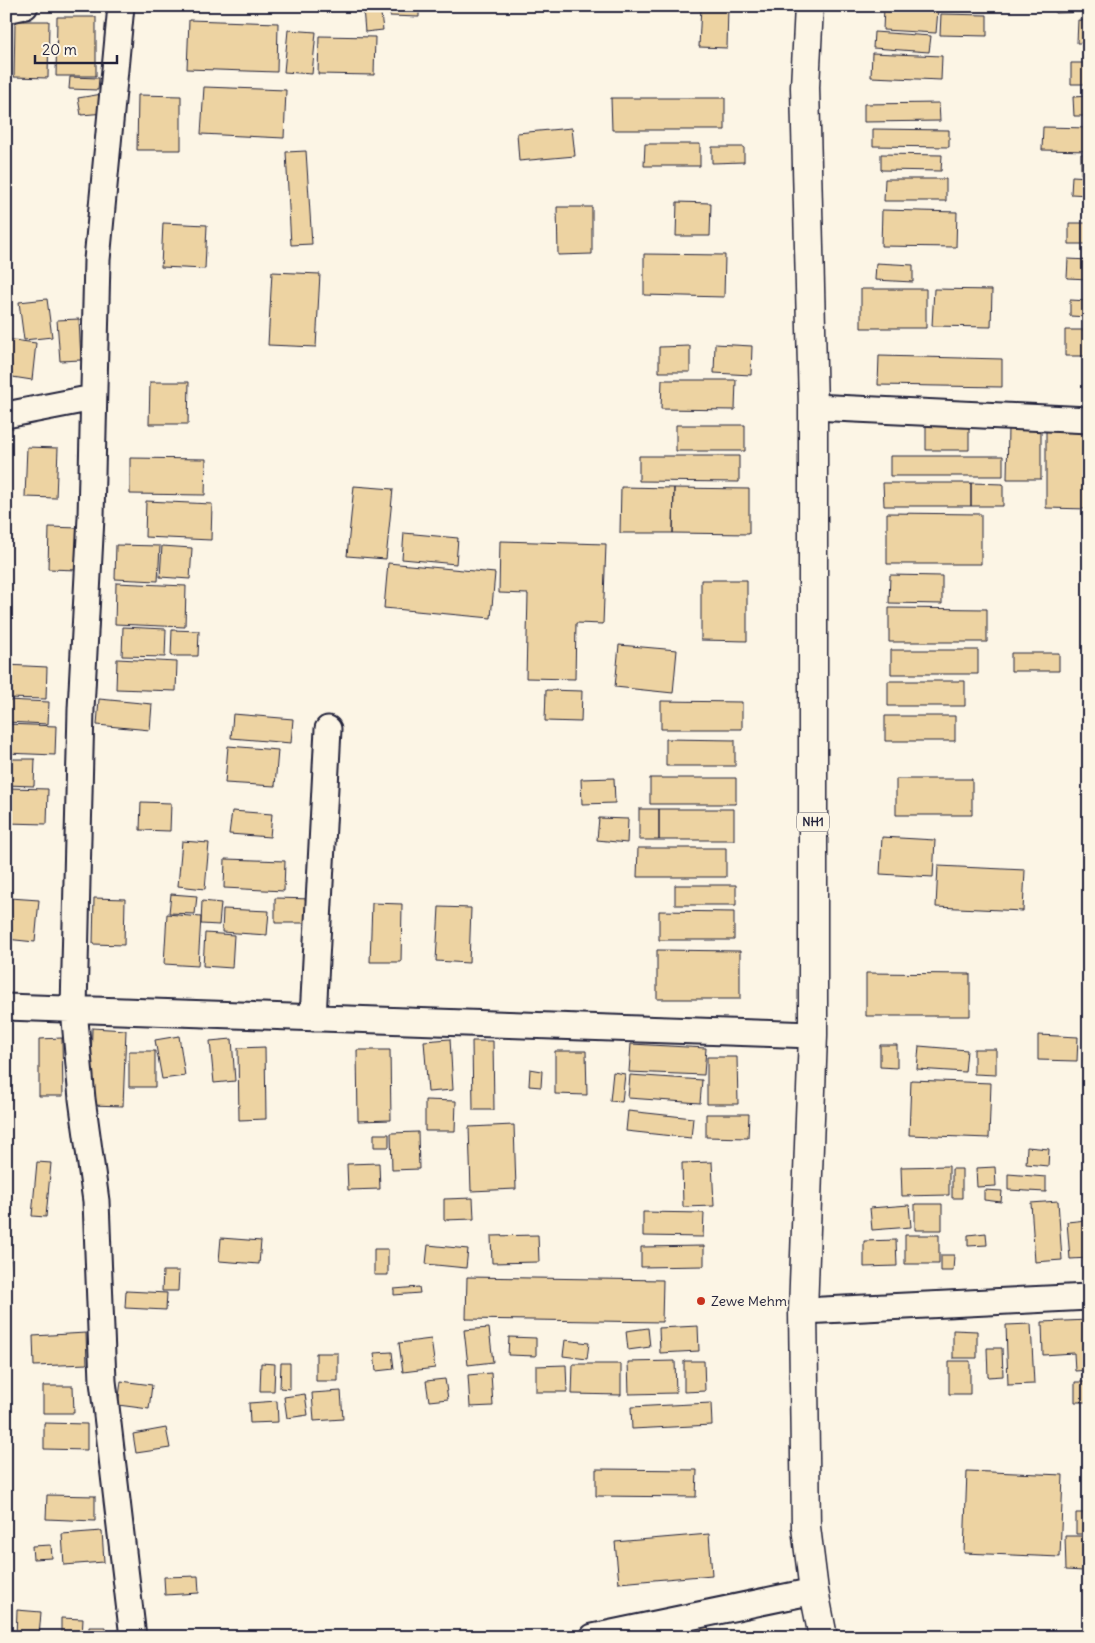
<svg xmlns="http://www.w3.org/2000/svg" width="1095" height="1643" font-family="Delius,sans-serif">
	<rect width="100%" height="100%" fill="#fcf5e5"/>
	<filter id="ink" filterUnits="userSpaceOnUse"><feTurbulence type="fractalNoise" baseFrequency=".02" numOctaves="2"/><feDisplacementMap in="SourceGraphic" scale="10" xChannelSelector="R" yChannelSelector="G"/><feConvolveMatrix kernelMatrix="1 2 1 2 8 2 1 2 1" color-interpolation-filters="sRGB"/></filter>
	<g filter="url(#ink)">
		<!-- building -->
		<path fill="#edd3a2" stroke="#22223b" d="M380 6 383 30 365 32 363 8Z
			M390 6H419V17L390 16Z
			M701 6H728L727 48 699 47Z
			M1055 6H1089V12L1055 13Z
			M884 7 938 10 936 33 883 30Z
			M941 14 987 15V36L940 35Z
			M57 17H96V76H56Z
			M189 20 278 23 277 72 187 69Z
			M1078 20 1089 21V43H1077Z
			M15 21H49L48 78 14 77Z
			M288 30 316 32 312 74 284 72Z
			M874 32 931 36 929 52 873 48Z
			M319 36 375 37 374 75 318 74Z
			M872 53 942 56 941 80 871 77Z
			M1071 63H1089V84H1071Z
			M70 77 99 78 98 90 69 89Z
			M204 87 286 90 284 138 201 134Z
			M102 94 105 113 81 115 78 98Z
			M138 95 181 96V150H137Z
			M1089 96V116H1074L1073 97Z
			M611 98H725V130H612Z
			M939 103 940 121 864 122V104Z
			M1043 127 1089 128V151L1042 150Z
			M572 128 575 156 519 161 517 133Z
			M873 129 949 130V147L873 146Z
			M645 144H700V166H644Z
			M712 147H744V162L712 163Z
			M306 151 312 244 291 245 286 152Z
			M881 154 942 155 941 171 881 170Z
			M1081 154H1089V174H1081Z
			M1072 176 1089 177V195L1071 194Z
			M885 179H946V201H884Z
			M677 202 711 203 710 236H676Z
			M557 207H592V254L558 255Z
			M882 210 957 212 956 247 881 246Z
			M163 223 207 225 205 269 161 267Z
			M1069 223H1089V244H1069Z
			M644 254 725 255 724 297 644 295Z
			M1068 259 1089 260V279L1067 278Z
			M876 263 913 265V282L875 280Z
			M272 272 320 274 316 347 268 345Z
			M861 289H926V328H861Z
			M934 289 992 290 991 327 932 326Z
			M47 299 52 337 24 340 19 302Z
			M1070 300 1089 301V317L1070 316Z
			M79 319 81 360 60 361 57 320Z
			M1065 330H1089V356H1065Z
			M6 339 36 343 32 380 6 376Z
			M715 344 752 346 751 375 714 373Z
			M690 346V372H659V347Z
			M879 356 1002 359V387L878 385Z
			M662 380H736L735 410 661 409Z
			M150 382H189L188 424H149Z
			M926 420H969V450H926Z
			M676 425H745V451H676Z
			M1008 427H1041V479H1007Z
			M1046 431 1089 432V509L1046 508Z
			M27 447 58 448 56 498 25 497Z
			M639 456H739V482L639 481Z
			M890 456H1003V476H890Z
			M130 458 206 459 205 495 130 494Z
			M883 483H971V506H884Z
			M971 483 1003 484V506H971Z
			M354 486 393 489 386 559 347 556Z
			M621 487 674 488 673 533H620Z
			M674 488 749 489V534L673 533Z
			M146 501 212 504 211 540 145 537Z
			M887 513 981 514V564H887Z
			M49 527 79 528 78 570 48 569Z
			M404 533 458 538 456 564 402 559Z
			M500 541 606 544 603 624 576 623 575 679 526 678 528 594 499 593Z
			M116 545 160 546 158 581 115 579Z
			M162 546 192 548 190 579 160 577Z
			M388 563 495 573 491 618 384 608Z
			M890 575 942 576V604L889 603Z
			M701 580H747V641L701 640Z
			M116 583 186 586 185 627 115 624Z
			M889 608 987 609V642H889Z
			M123 627 166 629 165 657 122 656Z
			M172 630 199 631 198 656H171Z
			M619 645 677 650 673 693 615 687Z
			M891 650H978V674H891Z
			M1011 653H1059V671H1011Z
			M117 659 177 662 176 691 116 689Z
			M6 665 47 667 46 699 6 698Z
			M888 681H965V706H888Z
			M546 690 582 691 581 722 545 721Z
			M99 699 152 704 150 730 97 725Z
			M6 700 49 702 48 724 6 722Z
			M661 701 742 702V729H661Z
			M233 714 293 719 291 743 231 738Z
			M885 716H955V741H885Z
			M6 724 56 726 55 755 6 753Z
			M666 739 735 740V766H666Z
			M228 746 278 750 275 786 225 783Z
			M6 759H35L34 786 6 785Z
			M614 778 615 803 582 804 581 779Z
			M650 778H736V804H650Z
			M896 779H972V815H896Z
			M8 788 48 789 47 824 6 823Z
			M141 802 171 803 170 831 140 830Z
			M639 809H659V840H639Z
			M659 809H734V840H659Z
			M232 811 272 814 270 837 229 834Z
			M599 818 628 819 627 843 597 840Z
			M882 837 935 840 933 877 880 874Z
			M182 841 209 843 205 889 178 886Z
			M638 848H726V877H637Z
			M225 859 285 861 284 891 224 888Z
			M938 866 1025 870 1023 911 936 907Z
			M675 885H736V905H675Z
			M171 894 197 896 195 914 169 913Z
			M10 898 39 900 35 942 6 939Z
			M94 898 125 899 124 945 93 944Z
			M275 898 312 899 311 923H275Z
			M202 901 221 903 219 925 201 924Z
			M372 903 402 904 401 962H370Z
			M439 907 471 908 469 963 436 961Z
			M223 909 269 911 267 935 222 932Z
			M659 911 734 912V940H659Z
			M167 914 201 917 198 966 164 964Z
			M205 933 234 935 232 968 203 966Z
			M657 950 740 951V999H657Z
			M866 973 970 974V1016H866Z
			M92 1028 126 1030 123 1106 90 1105Z
			M1038 1035 1078 1037 1077 1061 1038 1060Z
			M179 1036 185 1076 162 1079 155 1040Z
			M62 1038 63 1096H39V1039Z
			M232 1039 235 1081 214 1083 210 1041Z
			M450 1039 453 1090 428 1092 424 1041Z
			M472 1041H493L494 1110H473Z
			M631 1044 706 1048 704 1075 629 1072Z
			M880 1045H897V1068L880 1067Z
			M919 1046 967 1050 965 1072 917 1069Z
			M265 1047 266 1119 239 1120 238 1048Z
			M974 1049H996V1075L974 1074Z
			M357 1050H390L391 1120 358 1121Z
			M129 1051H155V1087H129Z
			M555 1051H586L587 1095 555 1094Z
			M707 1057H737L738 1104H707Z
			M530 1069 542 1071 541 1087 529 1086Z
			M613 1072 625 1074 622 1102 610 1101Z
			M630 1075 702 1080 700 1103 628 1098Z
			M911 1080 991 1083 989 1138 909 1135Z
			M425 1100 456 1101 455 1131H425Z
			M628 1111 693 1118 691 1138 626 1131Z
			M706 1114H749L748 1138 706 1137Z
			M514 1125 516 1189 471 1191 469 1127Z
			M418 1132 419 1169 392 1170 391 1133Z
			M374 1134H389V1147H374Z
			M1027 1147 1049 1149 1048 1166 1026 1164Z
			M37 1162 51 1163 46 1217 32 1216Z
			M712 1162 714 1206 683 1207 682 1163Z
			M379 1163 380 1189 348 1190 347 1164Z
			M949 1166V1195L902 1196 901 1167Z
			M995 1167 996 1186 977 1187 976 1168Z
			M952 1169H962V1198H952Z
			M1008 1174 1046 1177V1192L1008 1190Z
			M984 1190 1002 1191 1001 1202 984 1200Z
			M473 1198 474 1219 444 1220V1199Z
			M1058 1201 1062 1260 1035 1262 1031 1203Z
			M915 1204H942V1230H915Z
			M909 1205 911 1227 872 1230 870 1208Z
			M643 1212 704 1213 703 1237 643 1236Z
			M1087 1220 1089 1258 1070 1259 1067 1222Z
			M986 1233 987 1245 968 1246V1235Z
			M538 1235 539 1262 492 1263 491 1236Z
			M905 1235H939V1264H905Z
			M221 1238 261 1241 259 1264 219 1261Z
			M896 1240 897 1266 864 1267V1241Z
			M428 1245 468 1249 466 1268 426 1264Z
			M704 1246V1266L641 1267V1247Z
			M374 1249H388V1275H374Z
			M941 1255H954L953 1271H941Z
			M6 1259 10 1260 7 1278H6Z
			M163 1271H179L178 1291H162Z
			M467 1277 663 1280 662 1322 466 1319Z
			M419 1287 420 1293 394 1295V1289Z
			M126 1291 167 1293 166 1310 125 1308Z
			M1089 1320V1370L1075 1371 1074 1353 1043 1355 1042 1322Z
			M1031 1324 1034 1384 1008 1385 1006 1325Z
			M698 1326 699 1351 660 1353 659 1328Z
			M489 1328 493 1362 468 1365 464 1330Z
			M648 1328 650 1347 628 1350 626 1331Z
			M953 1330 977 1331V1358H953Z
			M86 1333 87 1364 34 1366 33 1336Z
			M509 1337 536 1338V1356L508 1355Z
			M431 1339 435 1368 403 1372 399 1343Z
			M565 1340 589 1343 587 1359 563 1356Z
			M987 1348H1002L1003 1376 988 1377Z
			M392 1352 394 1369 376 1371 374 1353Z
			M316 1353H338V1381H316Z
			M675 1361 676 1393 629 1394 628 1362Z
			M684 1361H704L705 1391 684 1392Z
			M949 1361H970V1394H949Z
			M261 1363 275 1364 274 1391H260Z
			M281 1363H290V1389L280 1388Z
			M573 1364H621V1395L572 1394Z
			M566 1365 567 1392H536V1366Z
			M491 1373 493 1406 470 1407 468 1375Z
			M445 1379 448 1399 429 1401 426 1381Z
			M121 1381 152 1385 149 1409 118 1405Z
			M1075 1382H1089V1402H1075Z
			M43 1386H73L74 1413H43Z
			M341 1391 343 1419 314 1421 312 1393Z
			M305 1394 308 1415 287 1418 284 1397Z
			M277 1401 278 1422 250 1423 249 1403Z
			M711 1403 712 1425 632 1429 631 1407Z
			M44 1423 87 1424V1450L44 1449Z
			M166 1428 170 1448 136 1453 133 1434Z
			M596 1469 697 1470 696 1497 596 1496Z
			M967 1471 1063 1475 1060 1557 964 1553Z
			M47 1495 95 1496V1521L46 1519Z
			M1076 1513H1089V1534H1076Z
			M102 1531 104 1562 64 1565 62 1534Z
			M709 1534 712 1575 619 1583 615 1542Z
			M1065 1536H1083V1571L1066 1570Z
			M51 1545 52 1558 33 1559 32 1546Z
			M198 1576 199 1593 165 1595 164 1577Z
			M17 1610 41 1612 39 1637H16Z
			M61 1618 83 1619 82 1637H61Z
			M707 1621 710 1637H660L659 1629Z
			M89 1627H106V1637H89Z"/>
		<g fill="none" stroke-linecap="round" stroke-linejoin="round">
			<!-- minor casing -->
			<g stroke="#22223b" stroke-width="29">
				<path id="minor" d="M121 6 97 260 91 517 81 709 74 1009 82 1099 96 1201 103 1381 133 1637
					M6 10 25 6
					M813 407 1089 420
					M6 415 93 398
					M6 1007 813 1035
					M313 1018 328 729
					M803 1311 1089 1297
					M593 1637 814 1591"/>
			</g>
			<!-- trunk casing -->
			<g stroke="#22223b" stroke-width="31">
				<path id="trunk" d="M809 6 805 87 813 407V1035L803 1311 806 1527 814 1591 823 1637"/>
			</g>
			<!-- minor -->
			<use href="#minor" stroke="#fcf5e5" stroke-width="25"/>
			<!-- trunk -->
			<use href="#trunk" stroke="#fcf5e5" stroke-width="28"/>
		</g>
	</g>
	<!-- markers -->
	<circle fill="#c8321e" stroke="#fcf5e5" stroke-width="2" cx="701" cy="1301" r="5"/>
	<g text-anchor="middle" stroke-width="4" stroke-linejoin="round" paint-order="stroke">
		<!-- shield labels -->
		<rect fill="#fcf5e5" stroke="#63616e" stroke-width="1" x="797" y="812.5" width="32" height="19" rx="4"/>
		<g font-size="12" font-weight="bold" fill="#22223b">
			<text x="813" y="826">NH1</text>
		</g>
		<!-- poi labels -->
		<g font-size="14" fill="#22223b" stroke="#fcf5e5" text-anchor="start">
			<text x="711" y="1306">Zewe Mehm</text>
		</g>
	</g>
	<!-- margin -->
	<rect width="1095" height="1643" fill="none" stroke="#fcf5e5" stroke-width="25"/>
	<rect x="12" y="12" width="1070" height="1618" fill="none" stroke="#22223b" stroke-width="2" filter="url(#ink)"/>
	<!-- scale -->
	<path d="M35 55v8h82v-8" fill="none" stroke="#22223b" stroke-width="2.5"/>
	<text x="42" y="55" font-size="15" fill="#22223b" stroke="#fcf5e5" stroke-width="4" paint-order="stroke">20 m</text>
</svg>
